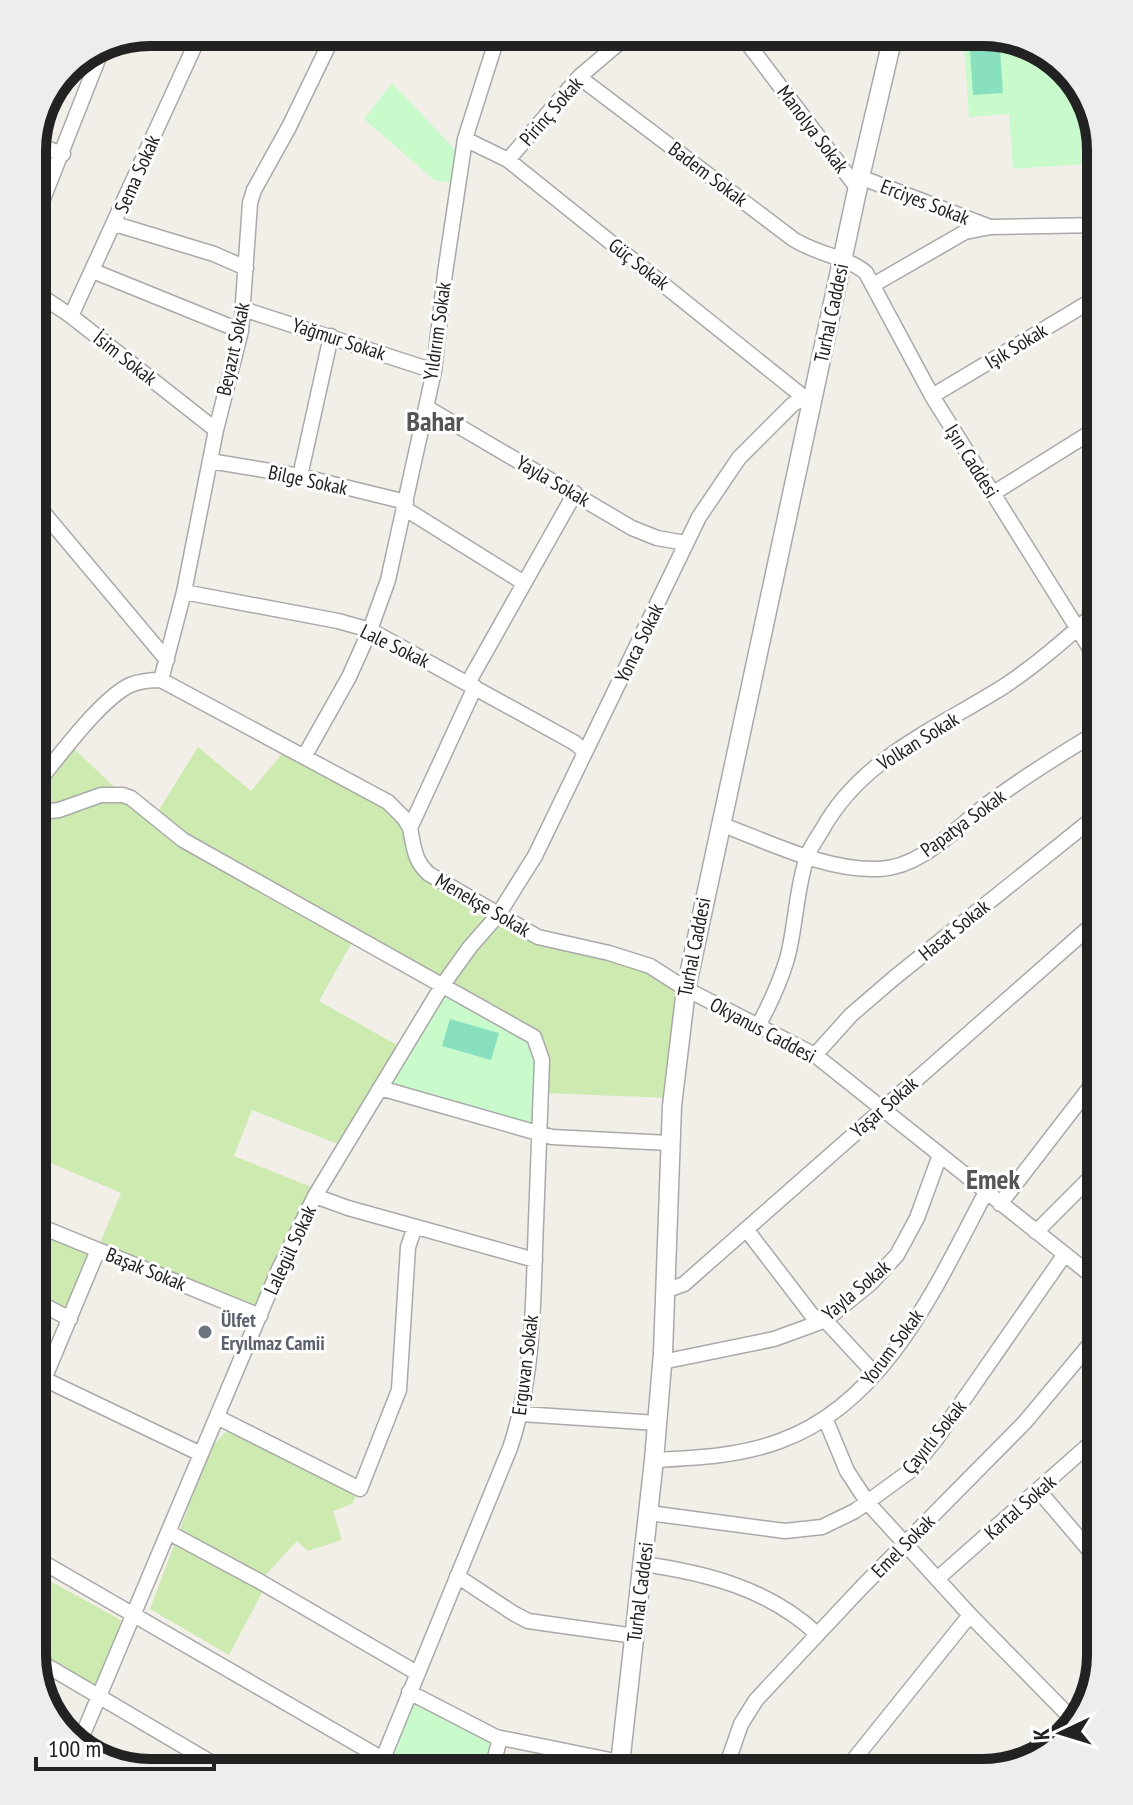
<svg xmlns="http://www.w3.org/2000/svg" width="1133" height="1805" font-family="'PT Sans Narrow',sans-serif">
	<rect width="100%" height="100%" fill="#f2efe9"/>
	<!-- grass -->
	<path fill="#cdebb0" d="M70 745 123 795 154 818 198 747 251 791 287 748 397 810 416 860 529 933 609 953 686 989 672 1098 541 1093 542 1060 355 937 319 1001 404 1049 345 1147 252 1110 234 1156 319 1190 260 1316 99 1250 32 1408V1390L61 1319 32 1304V1220L99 1245 121 1193 32 1155V789Z
		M229 1429 360 1489 352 1504 333 1511 342 1540 308 1551 297 1541 260 1581 266 1585 229 1655 150 1609 211 1447Z
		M32 1571 121 1620 100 1697 32 1655Z"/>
	<!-- park -->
	<path fill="#c8facc" d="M963 32H991L1048 52 1081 89 1086 164 1013 169 1009 114 969 117Z
		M392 83 462 157 458 184 434 180 364 119Z
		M442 986 534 1037 539 1134 380 1088Z
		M409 1692 500 1738 491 1773H407L382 1758Z"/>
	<!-- pitch -->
	<path fill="#88e0be" d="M996 34 999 35 1003 93 973 95 969 36Z
		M450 1019 499 1033 491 1060 442 1046Z"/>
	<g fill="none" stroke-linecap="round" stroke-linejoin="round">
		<!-- minor casing -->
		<g stroke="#a9a9a9" stroke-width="17">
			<path id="minor" d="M739 32 858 189
				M579 77 793 239C816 254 850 258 866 273L932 396 1101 666
				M465 139 508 160 806 399
				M32 143 63 154
				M508 160 579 77 632 32
				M860 177 990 227
				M115 224 214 254 246 268
				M32 227 101 52
				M93 271 241 331
				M873 285 965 232 991 227 1101 225
				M32 290 71 316 216 430
				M243 309 434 371
				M71 316 201 32
				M932 396 1101 295
				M426 407 632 528 657 538 685 543
				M210 461 300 476 406 502
				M300 476 331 336
				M992 494 1101 426
				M32 499 167 660
				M404 508 524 583
				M184 592 338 621 370 630 575 743 585 752
				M161 680 184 592 216 430 241 331 250 203 254 190 289 127 335 32
				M468 683 575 493
				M475 687 410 828C414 847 414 861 429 874L538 937 609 953 650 966 686 989 815 1055 1101 1283
				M304 757 349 677 370 630 388 580 434 371 445 273 465 139 499 32
				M32 789C56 761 99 700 130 685 140 681 151 680 161 680L388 802 404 818 410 828
				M32 813 59 810 101 795H123L131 798 183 840 534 1037 542 1060C540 1123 537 1186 535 1249 533 1316 532 1383 510 1448L377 1773
				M720 824C769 842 825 871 879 869 924 867 958 825 993 800 1027 775 1064 752 1101 730
				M758 1026C770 1004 780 982 787 959 796 926 796 889 807 857 810 848 817 838 822 830 862 757 939 728 1006 685 1040 662 1070 635 1101 608
				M815 1055 851 1015 894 978 1101 812
				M380 1088 552 1137 669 1143
				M315 1196 348 1208 535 1260
				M1000 1204 1101 1073
				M32 1223 260 1316
				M746 1229 818 1323
				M1036 1232 1101 1167
				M665 1291 684 1284 1101 917
				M32 1299 70 1319
				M824 1319 875 1374
				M662 1362 774 1339 818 1323 833 1314 871 1283 897 1255 917 1218 940 1155
				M44 1379 201 1454
				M32 1408 98 1250
				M521 1414 657 1423
				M217 1417 360 1489 399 1390 408 1247 415 1227
				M825 1418 847 1471 868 1503 970 1615 1077 1724
				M654 1460C697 1458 740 1456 780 1441 886 1403 937 1284 986 1192
				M1039 1491 1101 1564
				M649 1513 785 1531 822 1527 855 1511 910 1471 937 1438 1065 1254
				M168 1532 259 1581 417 1673
				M32 1556 407 1773
				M643 1564C707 1573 769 1589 817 1634
				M457 1576 513 1613 528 1621 635 1636
				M937 1579 1101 1434
				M32 1657 229 1773
				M409 1692 496 1737 620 1762
				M78 1746 279 1269 315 1196 442 986 470 947 498 915 535 856 699 517 739 458 793 404 801 400H812
				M491 1773 500 1738
				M724 1773 741 1724 756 1700 862 1587 1025 1422 1101 1331
				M843 1773 970 1615"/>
		</g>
		<!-- tertiary casing -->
		<g stroke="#a9a9a9" stroke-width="21">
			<path id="tertiary" d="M619 1773 654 1460 663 1353 672 1106 686 989 860 177 894 32"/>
		</g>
		<!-- minor -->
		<use href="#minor" stroke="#fff" stroke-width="14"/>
		<!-- tertiary -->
		<use href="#tertiary" stroke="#fff" stroke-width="18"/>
	</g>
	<!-- markers -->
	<circle fill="#6b7280" stroke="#fff" stroke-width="3" cx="205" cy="1332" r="8"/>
	<g text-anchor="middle" stroke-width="6" stroke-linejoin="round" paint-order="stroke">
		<!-- street labels -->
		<g font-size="20" fill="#222" stroke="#fff">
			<text transform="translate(551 111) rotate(-49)" y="7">Pirinç Sokak</text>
			<text transform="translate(813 129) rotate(53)" y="7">Manolya Sokak</text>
			<text transform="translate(137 174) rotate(-66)" y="7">Sema Sokak</text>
			<text transform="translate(708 174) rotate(37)" y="7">Badem Sokak</text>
			<text transform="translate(925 202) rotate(21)" y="7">Erciyes Sokak</text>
			<text transform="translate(639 264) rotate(38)" y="7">Güç Sokak</text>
			<text transform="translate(831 313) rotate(-78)" y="7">Turhal Caddesi</text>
			<text transform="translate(437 331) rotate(-82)" y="7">Yıldırım Sokak</text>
			<text transform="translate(339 339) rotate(18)" y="7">Yağmur Sokak</text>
			<text transform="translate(1016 346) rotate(-31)" y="7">Işık Sokak</text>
			<text transform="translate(233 349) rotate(-78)" y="7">Beyazıt Sokak</text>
			<text transform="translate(125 358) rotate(38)" y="7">İsim Sokak</text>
			<text transform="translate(972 461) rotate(58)" y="7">Işın Caddesi</text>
			<text transform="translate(308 480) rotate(12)" y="7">Bilge Sokak</text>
			<text transform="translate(553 481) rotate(30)" y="7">Yayla Sokak</text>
			<text transform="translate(639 643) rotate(-64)" y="7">Yonca Sokak</text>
			<text transform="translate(395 646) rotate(26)" y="7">Lale Sokak</text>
			<text transform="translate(918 741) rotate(-32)" y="7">Volkan Sokak</text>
			<text transform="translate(963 823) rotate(-36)" y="7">Papatya Sokak</text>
			<text transform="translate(483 905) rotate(30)" y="7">Menekşe Sokak</text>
			<text transform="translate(954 930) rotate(-39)" y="7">Hasat Sokak</text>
			<text transform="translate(694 947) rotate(-79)" y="7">Turhal Caddesi</text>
			<text transform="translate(763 1030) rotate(28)" y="7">Okyanus Caddesi</text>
			<text transform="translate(884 1107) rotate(-41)" y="7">Yaşar Sokak</text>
			<text transform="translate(290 1250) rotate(-65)" y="7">Lalegül Sokak</text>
			<text transform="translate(146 1269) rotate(22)" y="7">Başak Sokak</text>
			<text transform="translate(856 1290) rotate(-40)" y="7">Yayla Sokak</text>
			<text transform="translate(892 1347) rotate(-53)" y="7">Yorum Sokak</text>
			<text transform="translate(525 1365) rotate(-83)" y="7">Erguvan Sokak</text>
			<text transform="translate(934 1437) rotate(-51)" y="7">Çayırlı Sokak</text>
			<text transform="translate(1020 1507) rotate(-41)" y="7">Kartal Sokak</text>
			<text transform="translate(903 1546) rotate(-45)" y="7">Emel Sokak</text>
			<text transform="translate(640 1592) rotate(-83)" y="7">Turhal Caddesi</text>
		</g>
		<!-- worship labels -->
		<g font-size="20" font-weight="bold" fill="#5b616d" stroke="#fff" text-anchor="start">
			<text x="221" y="1327">Ülfet<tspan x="221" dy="23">Eryılmaz Camii</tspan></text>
		</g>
		<!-- district labels -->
		<g font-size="28" font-weight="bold" fill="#555" stroke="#fff">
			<text x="435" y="431">Bahar</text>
			<text x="993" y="1189">Emek</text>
		</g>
	</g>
	<!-- crop -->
	<path d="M0 0H1133V1805H0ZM150 46H983A104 104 0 0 1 1087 150V1655A104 104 0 0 1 983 1759H150A104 104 0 0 1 46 1655V150A104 104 0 0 1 150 46Z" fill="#ededed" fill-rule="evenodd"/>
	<path fill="none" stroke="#222" stroke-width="10" d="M150 46H983A104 104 0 0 1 1087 150V1655A104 104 0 0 1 983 1759H150A104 104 0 0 1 46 1655V150A104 104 0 0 1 150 46Z"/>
	<!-- north arrow -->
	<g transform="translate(1061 1733) rotate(266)" stroke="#ffffff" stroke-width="6" paint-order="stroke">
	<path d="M0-6L14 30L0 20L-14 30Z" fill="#222222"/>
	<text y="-12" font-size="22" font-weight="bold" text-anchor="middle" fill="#222222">K</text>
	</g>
	<!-- scale -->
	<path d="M36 1757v12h178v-12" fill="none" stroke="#222222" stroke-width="4"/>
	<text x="48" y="1757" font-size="24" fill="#222222" stroke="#ffffff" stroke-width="6" paint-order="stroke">100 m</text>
</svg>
